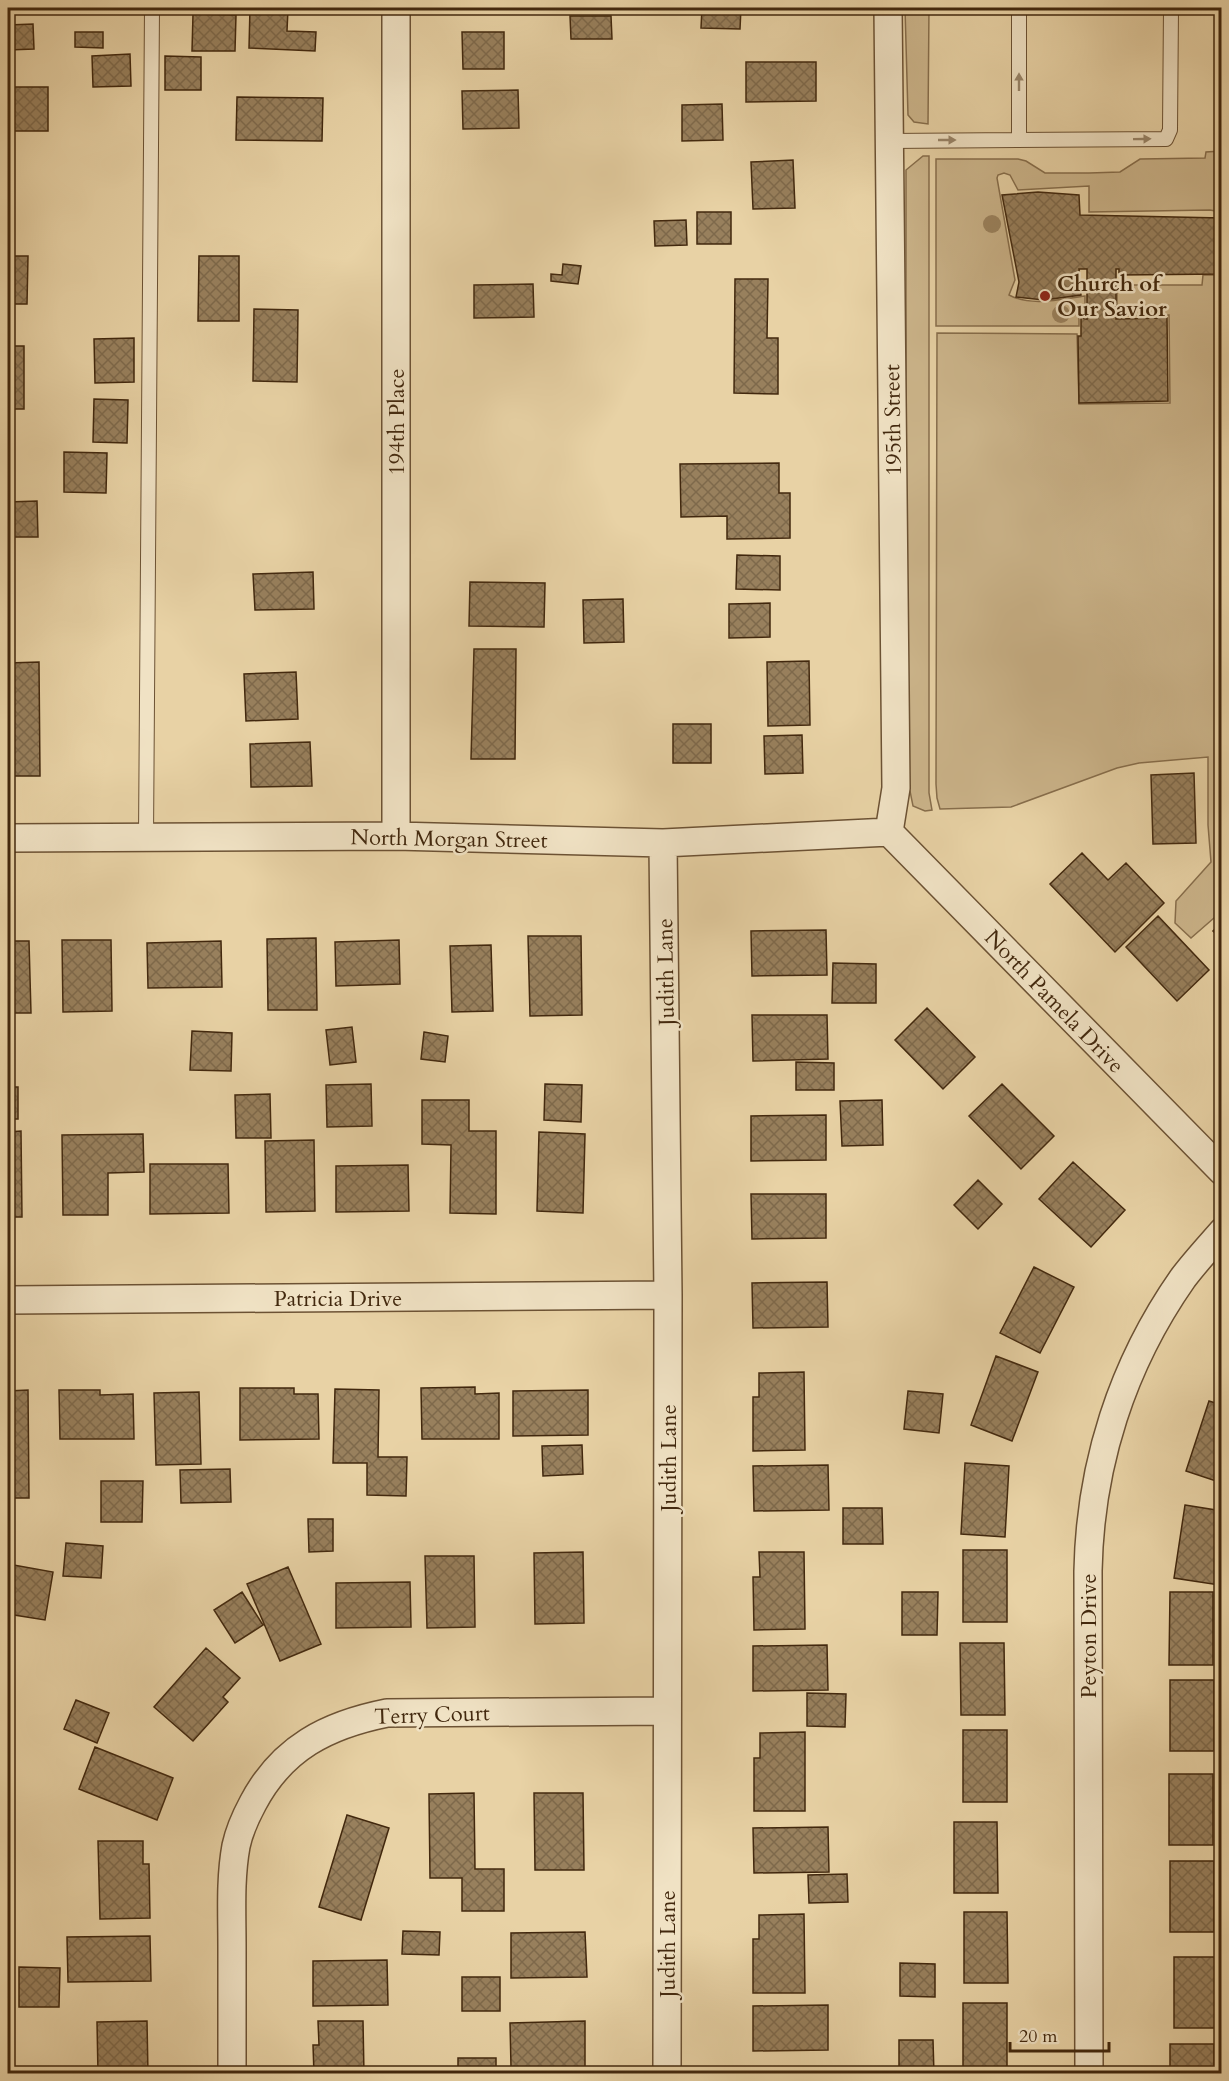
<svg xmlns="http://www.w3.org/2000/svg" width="1229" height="2081" font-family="Cardo,serif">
	<defs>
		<pattern id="building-cross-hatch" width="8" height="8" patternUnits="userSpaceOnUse" patternTransform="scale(1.5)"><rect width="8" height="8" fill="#98805d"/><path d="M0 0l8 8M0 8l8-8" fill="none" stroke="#7e694b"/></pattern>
	</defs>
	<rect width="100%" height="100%" fill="#e8d2a5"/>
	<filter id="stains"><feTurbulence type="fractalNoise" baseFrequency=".00333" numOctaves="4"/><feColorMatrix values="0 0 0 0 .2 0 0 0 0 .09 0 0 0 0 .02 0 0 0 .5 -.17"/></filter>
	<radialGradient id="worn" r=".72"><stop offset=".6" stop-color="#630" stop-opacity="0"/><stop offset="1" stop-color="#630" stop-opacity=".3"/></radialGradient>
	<!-- grass -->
	<path fill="#ccb58b" stroke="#876e4c" stroke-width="1.5" d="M905 8H929L928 124 914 122 908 115Z
		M1220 8H1222L1221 212 1210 210 1089 212V186L1018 190 1010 175 1004 173 998 175 997 178 1015 280 1009 295C1031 307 1062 299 1085 296V317H1079V326H936V159H1018L1026 161 1045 173H1089L1120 172 1140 159 1205 158 1206 152 1221 151Z
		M923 156H929V793L932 810 925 811 913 806 910 791 906 789V170Z
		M1203 275H1222V911L1191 938 1175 923 1176 901 1211 862 1208 825V757L1139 763 1117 768 1011 807 940 809 937 798 936 784 937 333 1077 334 1079 404 1170 403 1169 315 1117 316V285H1202Z"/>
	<!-- building -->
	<path fill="url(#building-cross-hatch)" stroke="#42280e" stroke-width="1.5" d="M67 8H111V10L67 11Z
		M186 8H230V13H186Z
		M250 8 288 9 287 31 316 32 315 51 249 48Z
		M276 8H321V13H276Z
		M702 8H741L740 29 701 28Z
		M193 14 236 15 235 51H192Z
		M570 16H611L612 39H571Z
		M33 24 34 49 8 50V25Z
		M75 32H103V48L75 47Z
		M462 32H504V69H463Z
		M130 54 131 86 93 87 92 56Z
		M165 56 201 57V90H165Z
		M746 62H816V101L746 102Z
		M8 87H48V131H8Z
		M518 90 519 128 463 129 462 91Z
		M237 97 323 98 322 141 236 140Z
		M722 104 723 140 682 141V105Z
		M793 160 795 208 753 209 751 162Z
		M1038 192 1079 195 1080 215 1222 218V274L1119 275V269H1116V319L1167 318 1168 401 1079 403 1078 336H1081V318L1087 319V269H1079L1081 295 1044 300 1016 297 1019 282 1002 195Z
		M697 212H731V244H697Z
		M686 220 687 245 655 246 654 221Z
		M8 256H28L27 304H8Z
		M199 256H239V321H198Z
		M563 264 581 266 578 284 551 281V274L562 275Z
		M735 279H768L767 338H778V394L734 393Z
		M533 284 534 317 474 318V285Z
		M254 309 298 310 297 382 253 381Z
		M134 338V382L95 383 94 339Z
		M8 346H24V409H8Z
		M94 399 128 400 127 443 93 442Z
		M64 452 107 453 106 493 64 492Z
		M779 463V493H790V538L727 539V516L681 517 680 464Z
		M37 501 38 537H8V502Z
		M737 555 780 556V590L736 589Z
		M313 572 314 609 255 610 253 574Z
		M470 582 545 583 544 627 469 626Z
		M623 599 624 642 584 643 583 600Z
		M770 603V637L729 638V604Z
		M474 649H516L515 759H471Z
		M809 661 810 725 768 726 767 662Z
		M39 662 40 776H8V663Z
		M296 672 298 719 246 721 244 674Z
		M673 724H711V763H673Z
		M802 735 803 773 765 774 764 736Z
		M310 742 312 786 251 787 250 744Z
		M1194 773 1196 843 1153 844 1151 775Z
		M1082 853 1108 880 1126 863 1164 903 1115 952 1050 884Z
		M1158 916 1209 970 1177 1001 1126 947Z
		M1222 922V940L1213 931Z
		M826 930 827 975 752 976 751 931Z
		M528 936H581L582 1015 530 1016Z
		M316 938 317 1010H268L267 939Z
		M62 940H111L112 1011 63 1012Z
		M399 940 400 984 336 986 335 942Z
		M8 941H29L31 1013H8Z
		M221 941 222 987 148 988 147 943Z
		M491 945 493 1011 452 1012 450 946Z
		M833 963 876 964V1003H832Z
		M927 1008 975 1057 943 1089 895 1040Z
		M752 1015H827L828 1059 753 1061Z
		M352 1027 356 1062 330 1065 326 1030Z
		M192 1031 232 1033 231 1071 190 1070Z
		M424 1032 448 1036 445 1062 421 1059Z
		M796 1062 834 1063V1090H796Z
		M371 1084 372 1126 327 1127 326 1085Z
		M545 1084 582 1085 581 1122 544 1120Z
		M1002 1084 1054 1136 1021 1169 969 1116Z
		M8 1087H18V1119H8Z
		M270 1094 271 1138H236L235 1095Z
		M422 1100H469V1131H496V1214L450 1213 451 1145 422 1144Z
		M882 1100 883 1145 842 1146 840 1101Z
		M826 1115V1160L751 1161V1116Z
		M21 1131 22 1217H8V1132Z
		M539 1132 585 1134 583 1213 537 1211Z
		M143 1134 144 1172 108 1173V1215H63L62 1135Z
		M314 1140 315 1211 266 1212 265 1141Z
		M1073 1162 1125 1210 1091 1247 1039 1199Z
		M150 1164H228L229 1213 150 1214Z
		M408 1165 409 1211 336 1212V1166Z
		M978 1180 1002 1204 978 1229 954 1205Z
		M751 1194H826V1238L752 1239Z
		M1034 1267 1074 1287 1040 1353 1000 1333Z
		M827 1282 828 1327 753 1328 752 1283Z
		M996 1356 1038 1372 1012 1441 971 1425Z
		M804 1372 805 1450 753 1451V1397H759V1373Z
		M475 1387V1394L499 1393V1439H422L421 1388Z
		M240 1388H294V1394H318L319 1439 240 1440Z
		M335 1389 379 1390 378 1457H407L406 1496 367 1495V1463H333Z
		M28 1390 29 1498H8V1391Z
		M59 1390H100V1395L133 1394 134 1439H60Z
		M588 1390V1435L513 1436V1391Z
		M908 1391 943 1394 939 1433 904 1429Z
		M199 1392 201 1464 156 1465 154 1393Z
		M1209 1401 1222 1405V1483L1186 1471Z
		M582 1445 583 1474 543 1476 542 1446Z
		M965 1463 1009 1466 1005 1537 961 1534Z
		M828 1465 829 1510 754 1511 753 1466Z
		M230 1469 231 1502 181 1503 180 1470Z
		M101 1481H143L142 1522H101Z
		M1185 1505 1222 1511V1565L1219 1585 1174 1578Z
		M843 1508H882L883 1544H843Z
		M308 1519H333V1551L309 1552Z
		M66 1543 103 1546 101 1578 63 1576Z
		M963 1550H1007V1622H963Z
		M583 1552 584 1623 535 1624 534 1553Z
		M759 1552H804L805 1629 754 1630 753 1577H760Z
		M425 1556H474L475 1627 427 1628Z
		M8 1564 53 1572 45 1620 8 1614Z
		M288 1567 321 1644 280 1661 247 1584Z
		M410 1582 411 1627 336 1628V1583Z
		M242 1592 263 1625 235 1643 214 1610Z
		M902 1592H938L937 1635H902Z
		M1170 1592H1213V1665H1169Z
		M960 1643H1004L1005 1715H961Z
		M827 1645 828 1690 753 1691V1646Z
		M206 1648 240 1678 223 1697 228 1702 193 1741 154 1707Z
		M1170 1680H1214V1751H1170Z
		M807 1693 846 1694 845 1727 807 1726Z
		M76 1700 109 1713 97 1743 64 1729Z
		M963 1730H1007V1802H963Z
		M805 1732V1811H754V1758H760V1733Z
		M95 1747 173 1778 157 1820 79 1789Z
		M1169 1774H1213V1845H1169Z
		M474 1793 475 1869H504V1911H462V1878H430L429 1794Z
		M534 1793H583L584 1870H535Z
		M8 1794 12 1795 8 1834Z
		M347 1815 389 1828 361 1920 319 1907Z
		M954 1822H997L998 1893H954Z
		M828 1827 829 1872 754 1873 753 1828Z
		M98 1841H143V1864H149L150 1918 100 1919Z
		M1170 1861H1214V1932H1170Z
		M847 1874 848 1902 809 1903 808 1875Z
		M964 1912H1007L1008 1983H964Z
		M804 1914 805 1993H753V1939H759V1915Z
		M403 1931 440 1932 439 1955 402 1954Z
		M585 1932 587 1977 511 1978V1933Z
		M150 1936 151 1981 68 1982 67 1937Z
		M1174 1957H1217L1218 2028H1174Z
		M387 1960 388 2005 313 2006V1961Z
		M900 1963 935 1964V1997L900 1996Z
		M19 1967 60 1968 59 2007H19Z
		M462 1977H500V2011H462Z
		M963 2003H1007V2074H963Z
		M828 2005V2050L753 2051V2006Z
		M147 2021 148 2074H98L97 2022Z
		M318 2021H363L364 2074H314L313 2045H319Z
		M585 2021V2067H511L510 2023Z
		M899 2040H933L934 2074H899Z
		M1170 2044H1214V2074H1170Z
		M458 2058H496V2074H458Z"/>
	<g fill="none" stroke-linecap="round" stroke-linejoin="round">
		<!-- lane casing -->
		<g stroke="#6c5234" stroke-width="16">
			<path id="lane" d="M1019 140V8
				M889 141 1166 139 1170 130 1171 8
				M146 837 152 8"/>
		</g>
		<!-- street casing -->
		<g stroke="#6c5234" stroke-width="30">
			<path id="street" d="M396 8V836
				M888 8 896 788 889 832
				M889 832 1222 1171
				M8 838 396 836 663 843 889 832
				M663 843 668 1295 667 2074
				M8 1300 668 1295
				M232 2074C232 2031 232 1988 232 1946 232 1913 230 1879 236 1846 239 1832 246 1816 253 1803 282 1748 327 1725 387 1713L667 1711
				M1089 2074 1088 1571C1090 1465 1122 1365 1183 1278 1195 1262 1209 1247 1222 1232"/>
		</g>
		<!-- lane -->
		<use href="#lane" stroke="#f0e2c4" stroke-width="14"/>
		<!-- street -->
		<use href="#street" stroke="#f0e2c4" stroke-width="27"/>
	</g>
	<!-- trees -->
	<g fill="#9c8460">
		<circle cx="992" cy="224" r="9"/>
		<circle cx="1061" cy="314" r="9"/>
	</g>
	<!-- one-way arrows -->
	<defs><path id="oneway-solid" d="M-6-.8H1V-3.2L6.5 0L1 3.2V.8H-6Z" transform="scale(1.5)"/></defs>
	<g fill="#998569">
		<use href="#oneway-solid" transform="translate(1019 82) rotate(-90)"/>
		<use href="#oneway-solid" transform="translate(1142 139) rotate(-1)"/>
		<use href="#oneway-solid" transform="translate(947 140)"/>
	</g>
	<!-- markers -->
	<circle fill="#8f2418" stroke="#f0e2c4" stroke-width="2" cx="1045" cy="296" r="6"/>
	<g text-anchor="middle" stroke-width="5" stroke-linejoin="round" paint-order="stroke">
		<!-- poi labels -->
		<g font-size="22" font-weight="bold" fill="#42280e" stroke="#f0e2c4" text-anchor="start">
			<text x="1057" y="291">Church of<tspan x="1057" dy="25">Our Savior</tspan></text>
		</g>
		<!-- street labels -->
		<g font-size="22" fill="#42280e" stroke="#f0e2c4">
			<text transform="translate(892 420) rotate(-91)" y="8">195th Street</text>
			<text transform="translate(396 422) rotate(-90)" y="8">194th Place</text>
			<text transform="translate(449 838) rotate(1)" y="8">North Morgan Street</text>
			<text transform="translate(665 972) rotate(-91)" y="8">Judith Lane</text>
			<text transform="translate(1055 1001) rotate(46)" y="8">North Pamela Drive</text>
			<text x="338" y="1306">Patricia Drive</text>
			<text transform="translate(668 1458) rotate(-90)" y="8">Judith Lane</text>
			<text transform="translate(1088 1636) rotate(-90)" y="8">Peyton Drive</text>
			<text transform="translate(432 1714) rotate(-2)" y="8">Terry Court</text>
			<text transform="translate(667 1944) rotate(-90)" y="8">Judith Lane</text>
		</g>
	</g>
	<!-- margin -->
	<rect width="1229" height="2081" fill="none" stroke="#e8d2a5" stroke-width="30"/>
	<rect x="9" y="9" width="1211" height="2063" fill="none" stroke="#42280e" stroke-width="3"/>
	<rect x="15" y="15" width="1199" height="2051" fill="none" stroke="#42280e" stroke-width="1.5"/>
	<!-- scale -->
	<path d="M1010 2042v9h99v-9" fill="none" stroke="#42280e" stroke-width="3"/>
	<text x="1019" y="2042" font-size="18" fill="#42280e" stroke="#f0e2c4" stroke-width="4.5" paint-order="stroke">20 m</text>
	<rect width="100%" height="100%" filter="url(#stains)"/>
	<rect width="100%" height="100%" fill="url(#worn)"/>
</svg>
